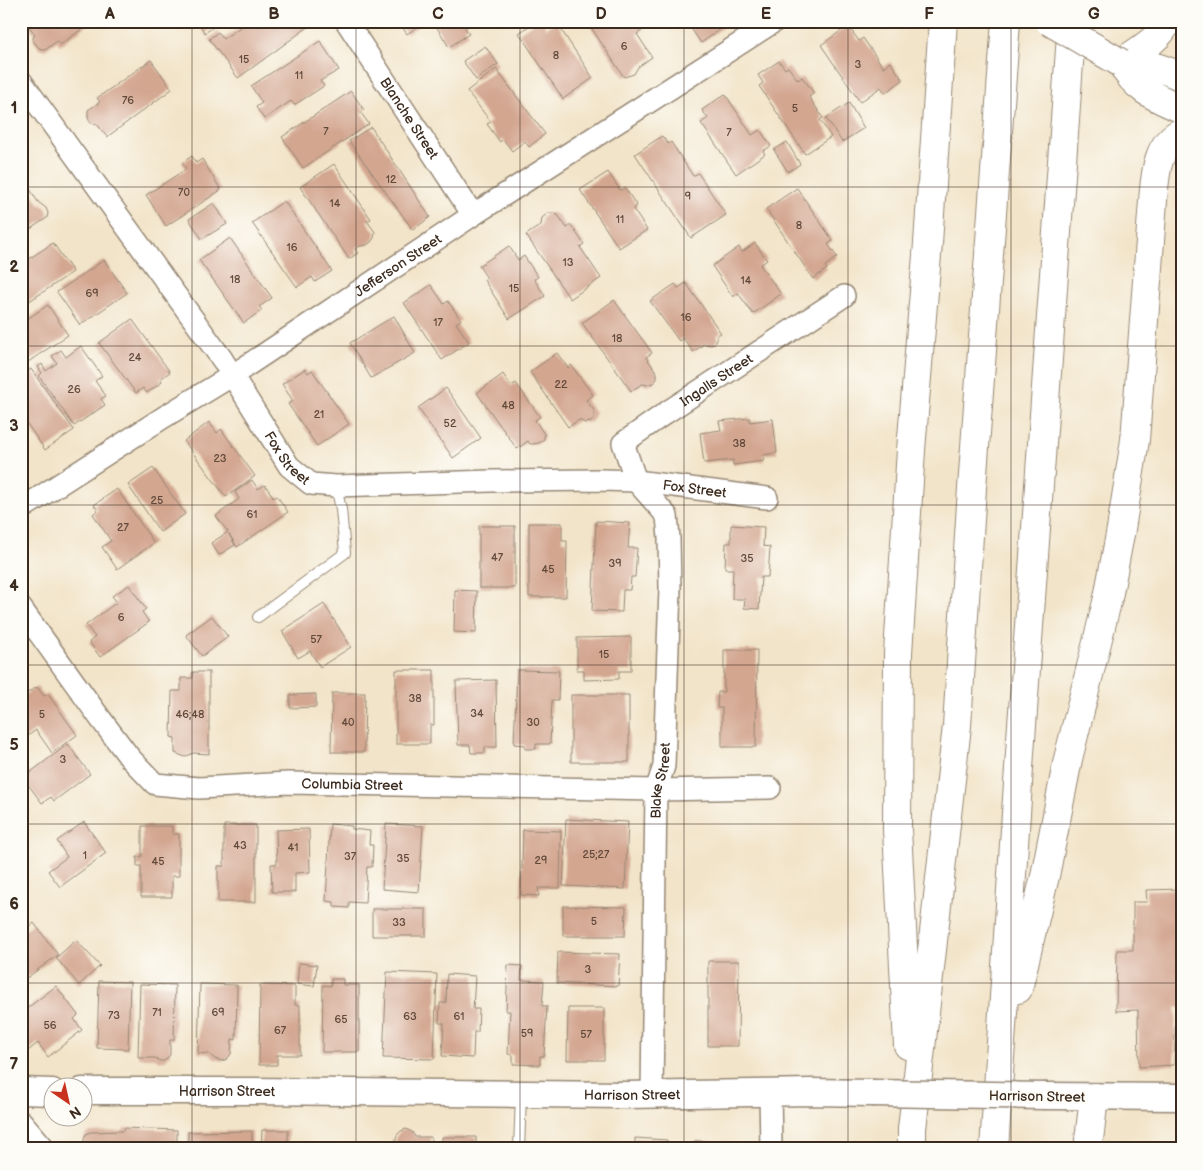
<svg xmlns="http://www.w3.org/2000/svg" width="1203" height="1170" font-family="'Balsamiq Sans',sans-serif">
	<rect width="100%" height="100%" fill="#fdfcf7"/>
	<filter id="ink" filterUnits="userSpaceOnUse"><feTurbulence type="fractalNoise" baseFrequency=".02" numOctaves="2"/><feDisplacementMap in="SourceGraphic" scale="10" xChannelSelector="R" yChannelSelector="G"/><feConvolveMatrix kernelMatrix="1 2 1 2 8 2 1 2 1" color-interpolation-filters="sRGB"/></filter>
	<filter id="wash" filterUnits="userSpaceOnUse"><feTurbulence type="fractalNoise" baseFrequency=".0096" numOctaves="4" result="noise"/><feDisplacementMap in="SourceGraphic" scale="20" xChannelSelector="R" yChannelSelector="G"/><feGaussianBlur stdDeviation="1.12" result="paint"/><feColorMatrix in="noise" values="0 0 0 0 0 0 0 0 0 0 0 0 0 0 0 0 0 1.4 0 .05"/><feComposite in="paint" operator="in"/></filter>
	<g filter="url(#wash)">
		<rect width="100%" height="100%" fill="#f2e4c9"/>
		<g id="blocks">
			<!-- building -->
			<path fill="#d3a690" d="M30 21H93L60 45 57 41 45 50 39 48 34 42 33 38 35 34 27 24Z
				M197 21H221L205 33Z
				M249 21H304L308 27 238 78 209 39 218 32 223 39Z
				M398 21H426L407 34Z
				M433 21H465L468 26 465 28 469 34 449 47Z
				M536 21H542L546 28 556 22 593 78 563 99 519 33Z
				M591 21H637L643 30 637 34 652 57 638 67 634 74 624 77 588 23Z
				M686 21H732L701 43Z
				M848 26 859 41 863 38 883 67 890 62 903 80 885 93 881 87 860 102 821 45Z
				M320 41 339 70 320 81 324 86 294 105 291 101 264 119 256 107 262 103 251 86Z
				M485 46 498 64 476 80 463 61Z
				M151 60 172 89 107 137 97 124 91 123 89 120 88 116V110L100 102 97 98Z
				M779 61 785 69 788 67 798 80 802 77 814 93 809 97 823 118 820 120 831 137 805 154 759 86 763 83 758 75Z
				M496 69 545 134 529 147 525 141 512 151 503 139 500 142 487 124 491 122 467 91Z
				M351 91 364 110 361 113 369 124 303 168 282 137Z
				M725 94 752 135 760 130 771 146 763 151 765 154 736 174 701 123 708 118 702 110Z
				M849 103 864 128 842 142 826 118Z
				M371 127 430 217 413 230 349 141Z
				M662 136 668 144 671 142 693 176 698 173 726 215 691 238 635 154Z
				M787 142 800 164 788 172 774 150Z
				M192 156 196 163 202 159 221 190 166 226 146 195 186 169 182 163Z
				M21 161 30 175 21 181Z
				M334 164 371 219 367 221 375 232 374 238 371 242 367 245 360 246 355 249 358 253 349 259 300 187Z
				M608 172 620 190 625 188 637 206 633 209 647 230 619 248 580 190Z
				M28 186 38 202 46 208 48 213 47 218 21 235V191Z
				M797 188 833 241 828 244 837 257 825 266 827 269 813 279 766 209Z
				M284 201 332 271 315 282 312 277 297 287 252 223Z
				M214 203 227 224 202 239 189 219Z
				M548 213H553L558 215 567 228 571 225 584 244 580 247 601 278 570 299 526 235 541 225 542 218Z
				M230 238 272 298 259 307 262 310 244 323 199 260Z
				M53 243 73 272 25 304 22 300 21 301V264Z
				M755 243 767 260 760 265 781 294 753 314 738 293 733 297 712 266 739 247 742 252Z
				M509 246 518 260 524 256 538 277 534 279 545 296 509 319 484 280 487 278 479 266Z
				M104 260 127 293 80 325 57 292Z
				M686 283 721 333 717 335V340L714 344 711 345 704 344 693 352 683 338 679 341 650 301 675 284 678 288Z
				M431 285 444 304 448 301 461 320 456 323 469 342 442 360 404 303Z
				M614 300 652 353 646 357 657 373V379L653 383 647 385 642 384 631 391 582 323Z
				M48 305 68 335 25 364 21 358V323Z
				M394 316 415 353 371 378 350 343Z
				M132 319 170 372 160 379 162 382 147 393 143 388 136 393 99 343Z
				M81 346 102 376 95 381 106 396 101 399 105 405 74 426 39 376 42 373 38 367 42 364 46 371 57 363 52 356 61 350 66 357Z
				M557 353 568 368 571 365 593 395 586 400 595 412 594 418 591 422 585 423 579 420 568 427 530 372Z
				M31 369 74 430 45 450 21 415V375Z
				M305 369 308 373 312 370 349 424 317 446 288 404 293 401 282 384Z
				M503 374 511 386 516 383 540 417 535 420 544 434V439L539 443 533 444H530L528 441 517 449 477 393Z
				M446 388 481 438 453 458 418 408Z
				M750 418V422L773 419 777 453 763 455 764 461 733 465V460L704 463 700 433 721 430 719 421Z
				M209 422 217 433 221 429 255 476 226 497 184 441Z
				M153 468 185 514 160 532 128 485Z
				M252 480 258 489 265 485 274 498 277 496 288 512 237 547 229 534 235 545 219 555 211 543 228 532 216 516 239 499 235 492Z
				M117 489 154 543 117 569 102 547 111 541 93 514 98 510 94 505Z
				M596 521 630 523 628 548H637L635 577H631L630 590H623L622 612 592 611Z
				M529 523H562V541H567L566 597H529Z
				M731 525 764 527 763 546 770 547 768 577H761L759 609 744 608 745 599H732L733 569H725L726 543H731Z
				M479 526H515V588H479Z
				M129 585 146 609 142 612 149 622 100 657 89 642 95 637 86 625 117 602 112 596Z
				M455 590 477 591 476 633 454 632Z
				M324 604 351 647 320 667 310 651 298 658 282 631Z
				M212 616 228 637 202 656 186 635Z
				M631 637V671H619V679L584 680V670H577V638Z
				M724 650H757L756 747H722V708H717L718 692H724Z
				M396 670H434V725H430V744H396Z
				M517 670 559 671 558 700H552L550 744H536V749H525V745L514 744Z
				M193 672H209V754L193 753 185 757 175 753V738L171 737 172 691H181V678H193Z
				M496 680 497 747H485V753H471L470 745H458L456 681Z
				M37 687 44 696 48 694 77 735 52 753 36 730 21 741V697Z
				M332 693H365L364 752H331Z
				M316 694V707L290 708V695Z
				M571 695H629V762H571Z
				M68 744 90 774 54 801 51 797 42 803 23 778Z
				M566 819 628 822 625 889 563 886Z
				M84 822 106 853 60 887 48 871 67 857 57 841Z
				M330 824 352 826V829L370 831 369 845H373L372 867H367L365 903 349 902V908L334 907V902L326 901Z
				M386 824 423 826 419 892 382 889Z
				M224 825H256V902H218V866H224Z
				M142 826H172V834H179V876H172V897H141V866H137V857H142Z
				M309 829 310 872 295 873V892H272L271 864H277L276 830Z
				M523 830 561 831 560 888H538L539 896 521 895Z
				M1182 889V1007H1176L1174 1065 1139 1067 1138 1010 1116 1011 1117 950H1133V902H1147L1146 890Z
				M563 906 626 907 625 936H563Z
				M372 909H426V936H372Z
				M34 923 58 955 21 982V933Z
				M76 940 100 966 79 985 56 958Z
				M558 952 620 954 618 986 557 983Z
				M708 961H739L738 1046H708Z
				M299 963 317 965 314 986 297 984Z
				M508 965 522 966 521 980 544 981 542 1006H547L544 1056H540V1065L513 1064V1055L508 1054 510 1011H506Z
				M387 972 437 974 434 1059 383 1058Z
				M447 974 475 976 473 1009H479L478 1032H474L473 1058 442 1056 444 1023H439L440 1003H446Z
				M331 979H343V985H359V1052H322L323 985 331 986Z
				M99 981 130 982 128 1049 97 1048Z
				M140 984 175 985 174 1040H170V1055L164 1061H160L155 1058H138Z
				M200 984 237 985 236 1040 232 1039 231 1054 227 1059 222 1061 215 1059 209 1054 198 1053Z
				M260 985 295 986V1005H300V1055H277V1065H259Z
				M56 986 78 1015 74 1019 82 1030 48 1057 38 1043 24 1054 21 1051V1013Z
				M568 1008H604V1060H567Z
				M124 1128 177 1130V1149H87L85 1147 84 1142V1138L86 1134 90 1132 123 1131Z
				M406 1129 412 1132 415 1137H431V1149H396V1139L397 1135 401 1131Z
				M262 1130H288V1143H294V1149H261Z
				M252 1131V1149H188V1132Z
				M442 1137H476V1149H442Z
				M635 1138 667 1140V1149H635Z
				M695 1141 728 1142V1149H694Z"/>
		</g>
	</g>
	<g filter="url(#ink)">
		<use href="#blocks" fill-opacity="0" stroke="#968774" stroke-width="1"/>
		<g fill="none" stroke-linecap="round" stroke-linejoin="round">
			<!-- service casing -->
			<g stroke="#968774" stroke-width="12">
				<path id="service" d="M258 617 345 553 341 509 336 486
					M519 1149 521 1095"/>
			</g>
			<!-- minor casing -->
			<g stroke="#968774" stroke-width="24">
				<g id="minor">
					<path id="s1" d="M346 21 473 215"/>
					<path id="s2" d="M21 81 222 359 289 466 311 484 336 486 491 481 602 480 636 481 767 498"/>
					<path id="s3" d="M21 509 164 417 233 375 473 215 775 21"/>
					<path id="s4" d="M21 608 100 718 130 758 155 784 199 788 288 783 656 790 770 788"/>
					<path d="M770 1092 771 1149"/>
					<path id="s5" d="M652 1094 656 790 664 766 670 588 669 538 667 516 636 481 623 443 667 412 844 296"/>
					<path d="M21 1121 45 1149"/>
				</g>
			</g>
			<!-- tertiary casing -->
			<g stroke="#968774" stroke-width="29">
				<g id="tertiary">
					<path d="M21 1091 52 1092"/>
					<path id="s6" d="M82 1091H252L625 1095 811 1092 872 1093"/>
					<path d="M1046 1096 1182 1097"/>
				</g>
			</g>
			<!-- primary casing -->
			<g stroke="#968774" stroke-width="30">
				<path id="primary" d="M1182 77C1162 68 1144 62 1121 63 1136 90 1155 97 1182 109"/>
			</g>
			<!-- motorway casing -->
			<g stroke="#968774" stroke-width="30">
				<path id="motorway" d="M1121 63C1139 50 1158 41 1168 21
					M1018 989 1045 876 1068 759 1108 598 1121 529 1135 440 1153 201C1155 177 1156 143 1182 132
					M908 1045 897 829 898 653 911 450 928 243 943 21
					M912 1149V1129L957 726 972 488 1006 21
					M994 1149 1020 753 1072 21
					M1088 1149 1094 1097"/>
			</g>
			<!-- service -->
			<use href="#service" stroke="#fff" stroke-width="10"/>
			<!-- minor -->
			<use href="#minor" stroke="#fff" stroke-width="21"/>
			<!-- tertiary -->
			<use href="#tertiary" stroke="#fff" stroke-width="26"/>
			<!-- primary -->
			<use href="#primary" stroke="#fff" stroke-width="28"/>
			<!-- motorway -->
			<use href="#motorway" stroke="#fff" stroke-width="28"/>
			<!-- tertiary-bridge casing -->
			<g stroke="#968774" stroke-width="29" stroke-linecap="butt">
				<path id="tertiary-bridge" d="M872 1093 1046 1096"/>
			</g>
			<!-- primary-bridge casing -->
			<g stroke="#968774" stroke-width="30" stroke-linecap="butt">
				<path id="primary-bridge" d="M1049 21 1121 63"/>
			</g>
			<!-- tertiary-bridge -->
			<use href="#tertiary-bridge" stroke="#fff" stroke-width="26"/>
			<!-- primary-bridge -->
			<use href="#primary-bridge" stroke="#fff" stroke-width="28"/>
		</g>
	</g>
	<!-- grid -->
	<path fill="none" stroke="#3b2a1e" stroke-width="1" stroke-opacity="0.55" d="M192 21V1149M356 21V1149M520 21V1149M684 21V1149M848 21V1149M1011 21V1149M21 187H1182M21 346H1182M21 505H1182M21 665H1182M21 824H1182M21 983H1182"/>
	<g text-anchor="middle" stroke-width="4.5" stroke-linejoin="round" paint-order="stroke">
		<!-- number labels -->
		<g font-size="11" fill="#61493a">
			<text x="624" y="50">6</text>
			<text x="556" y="59">8</text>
			<text x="244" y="63">15</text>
			<text x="858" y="68">3</text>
			<text x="299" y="79">11</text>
			<text x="128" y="104">76</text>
			<text x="795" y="112">5</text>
			<text x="326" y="135">7</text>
			<text x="729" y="136">7</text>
			<text x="391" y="183">12</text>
			<text x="184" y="196">70</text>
			<text x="688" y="200">9</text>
			<text x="335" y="207">14</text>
			<text x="620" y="223">11</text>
			<text x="799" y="229">8</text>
			<text x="292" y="251">16</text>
			<text x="568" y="266">13</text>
			<text x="235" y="283">18</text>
			<text x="746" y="284">14</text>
			<text x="514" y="292">15</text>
			<text x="92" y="297">69</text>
			<text x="686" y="321">16</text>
			<text x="438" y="326">17</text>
			<text x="617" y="342">18</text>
			<text x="135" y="361">24</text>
			<text x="561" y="388">22</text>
			<text x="74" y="393">26</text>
			<text x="508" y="409">48</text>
			<text x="319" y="418">21</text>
			<text x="450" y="427">52</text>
			<text x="739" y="447">38</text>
			<text x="220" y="462">23</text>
			<text x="157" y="504">25</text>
			<text x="252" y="518">61</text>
			<text x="123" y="531">27</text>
			<text x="497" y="561">47</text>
			<text x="747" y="562">35</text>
			<text x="615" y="567">39</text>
			<text x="548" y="573">45</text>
			<text x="121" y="621">6</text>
			<text x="316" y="643">57</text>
			<text x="604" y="658">15</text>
			<text x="415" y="702">38</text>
			<text x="477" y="717">34</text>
			<text x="42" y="718">5</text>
			<text x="190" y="718">46;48</text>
			<text x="348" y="726">40</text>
			<text x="533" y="726">30</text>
			<text x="63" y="763">3</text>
			<text x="240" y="849">43</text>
			<text x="293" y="851">41</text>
			<text x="596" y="858">25;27</text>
			<text x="85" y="859">1</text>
			<text x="350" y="860">37</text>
			<text x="403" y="862">35</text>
			<text x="541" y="864">29</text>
			<text x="158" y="865">45</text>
			<text x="594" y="925">5</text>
			<text x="399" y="926">33</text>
			<text x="588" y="973">3</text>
			<text x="157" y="1016">71</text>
			<text x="218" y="1016">69</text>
			<text x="114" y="1019">73</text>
			<text x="410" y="1020">63</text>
			<text x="459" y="1020">61</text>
			<text x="341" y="1023">65</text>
			<text x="50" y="1029">56</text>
			<text x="280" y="1034">67</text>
			<text x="527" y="1037">59</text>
			<text x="586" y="1038">57</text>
		</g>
		<!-- street labels -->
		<g font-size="14" fill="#3b2a1e" stroke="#fdfcf7">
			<text dy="5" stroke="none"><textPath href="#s1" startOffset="116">Blanche Street</textPath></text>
			<text dy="5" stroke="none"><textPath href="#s3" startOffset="449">Jefferson Street</textPath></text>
			<text dy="5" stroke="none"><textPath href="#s5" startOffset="779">Ingalls Street</textPath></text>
			<text dy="5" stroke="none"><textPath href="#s2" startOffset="462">Fox Street</textPath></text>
			<text dy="5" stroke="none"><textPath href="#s2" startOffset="882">Fox Street</textPath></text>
			<text dy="5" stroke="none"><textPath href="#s5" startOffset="314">Blake Street</textPath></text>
			<text dy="5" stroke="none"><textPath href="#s4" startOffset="419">Columbia Street</textPath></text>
			<text dy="5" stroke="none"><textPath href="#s6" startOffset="145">Harrison Street</textPath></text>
			<text dy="5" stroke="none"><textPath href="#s6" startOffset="550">Harrison Street</textPath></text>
			<text transform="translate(1037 1096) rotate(1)" y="5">Harrison Street</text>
		</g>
	</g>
	<!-- margin -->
	<rect width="1203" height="1170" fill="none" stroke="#fdfcf7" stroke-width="55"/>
	<!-- north arrow -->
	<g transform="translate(68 1102) rotate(146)"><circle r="24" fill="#fdfcf7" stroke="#afa8a0"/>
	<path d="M0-4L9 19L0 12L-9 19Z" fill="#c8321e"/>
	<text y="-8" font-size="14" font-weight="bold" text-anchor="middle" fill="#3b2a1e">N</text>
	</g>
	<rect x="28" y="28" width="1148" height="1114" fill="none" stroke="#3b2a1e" stroke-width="2"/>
	<g font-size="16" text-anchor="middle" font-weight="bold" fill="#3b2a1e">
		<text x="110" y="19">A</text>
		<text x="274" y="19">B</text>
		<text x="438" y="19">C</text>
		<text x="601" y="19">D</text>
		<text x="766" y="19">E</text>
		<text x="929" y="19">F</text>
		<text x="1094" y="19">G</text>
		<text x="14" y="113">1</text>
		<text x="14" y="272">2</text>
		<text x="14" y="431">3</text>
		<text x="14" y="591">4</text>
		<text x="14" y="750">5</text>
		<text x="14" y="909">6</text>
		<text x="14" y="1069">7</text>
	</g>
</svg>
